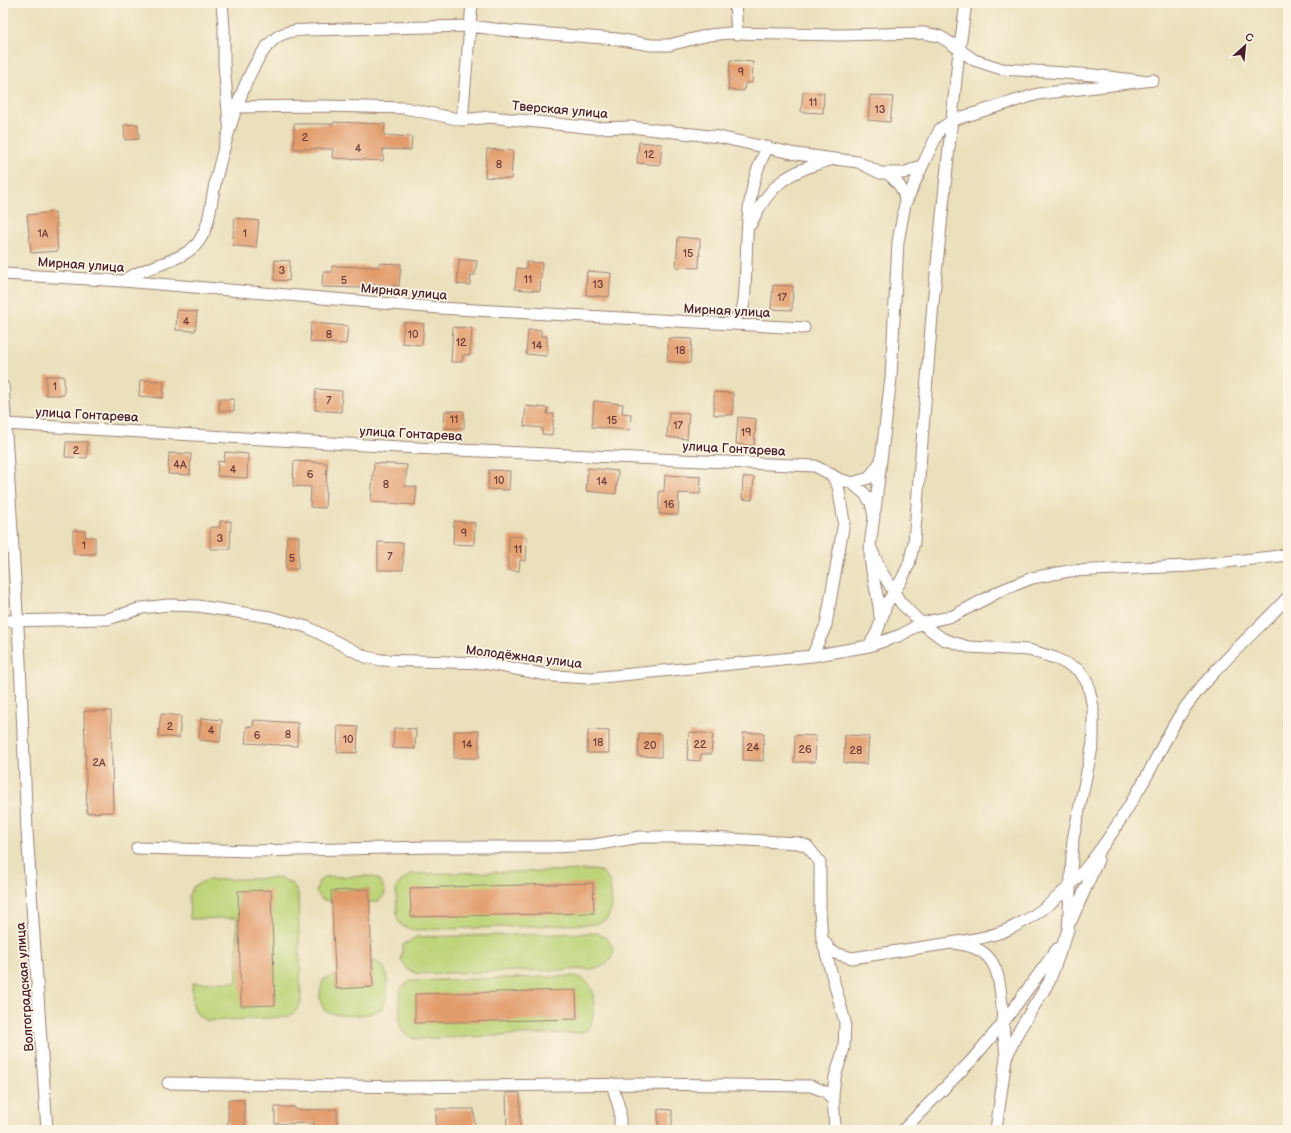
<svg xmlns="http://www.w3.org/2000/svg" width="1291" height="1133" font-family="'Balsamiq Sans',sans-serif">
	<rect width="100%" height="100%" fill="#fcf5e5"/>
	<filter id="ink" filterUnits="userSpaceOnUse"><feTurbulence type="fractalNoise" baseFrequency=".025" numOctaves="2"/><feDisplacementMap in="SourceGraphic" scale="8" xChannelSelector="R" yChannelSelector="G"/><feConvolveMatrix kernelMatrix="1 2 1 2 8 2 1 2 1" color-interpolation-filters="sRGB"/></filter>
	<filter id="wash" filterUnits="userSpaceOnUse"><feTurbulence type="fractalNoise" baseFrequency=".012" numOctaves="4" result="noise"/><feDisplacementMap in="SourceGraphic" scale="16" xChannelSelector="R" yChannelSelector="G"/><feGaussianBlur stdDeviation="0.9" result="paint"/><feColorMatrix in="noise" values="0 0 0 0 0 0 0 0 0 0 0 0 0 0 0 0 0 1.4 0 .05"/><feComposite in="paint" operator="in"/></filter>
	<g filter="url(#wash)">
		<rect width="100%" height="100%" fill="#eae0bc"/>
		<!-- green -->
		<path fill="#bdd479" stroke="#847a52" d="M594 870 603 872 610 882 612 908 607 919 596 924 414 930 402 926 398 921 397 912 396 888 401 882 411 874Z
			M371 876C380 879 383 883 385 893 382 900 378 903 369 902V889L331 891 332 901 322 900 316 892 319 881 325 877Z
			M280 878 291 883 298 893 301 1002C298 1009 294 1014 287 1017L207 1021C189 1012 193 1000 192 983L237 982V918L190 919 189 895 194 886 198 884 207 880Z
			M597 933C612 938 621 956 603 966 600 968 595 968 591 969L418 974 407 969 401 959 403 945 416 937Z
			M372 960C377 962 383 965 385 970 389 978 387 1001 383 1008 371 1017 338 1018 325 1011 318 1001 319 990 324 979L335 975 336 989 373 987Z
			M576 976C582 978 588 981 591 987 595 995 595 1023 588 1029 584 1032 578 1033 573 1033L415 1039 404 1033 400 1027 399 992 402 987 411 981Z"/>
		<g id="blocks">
			<!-- building -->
			<path fill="#e29c6c" d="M730 60 753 62 752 83H745L744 91 728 90Z
				M803 92 824 93 823 113 801 112Z
				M870 95 893 97 890 122 868 120Z
				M334 122 385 124 384 135 412 137 411 150 383 149V161L332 158 333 149H294V124H334Z
				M138 124 139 139 125 140 124 125Z
				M639 142 662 144 660 165 637 163Z
				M487 149 513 151 511 179 485 177Z
				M55 212 58 251 31 253 27 215Z
				M235 218 259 221 256 248 232 245Z
				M678 237 700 239 699 268 676 267Z
				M459 259 477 261 475 275H471L470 285 457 284Z
				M275 260 290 261 289 281 274 280Z
				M526 262 542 263 540 291 515 289 517 268 526 269Z
				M379 263 401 264 399 286 366 284V288L322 287 323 272H332V266L379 267Z
				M587 271 611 273 609 297 586 295Z
				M773 285 793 286 792 310 771 309Z
				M177 310 197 312 195 331 176 330Z
				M404 322 424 324 422 345 402 343Z
				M311 323 348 326 346 344 310 342Z
				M453 327 472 328 470 355H463L462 362H451Z
				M528 330H541V336H547V356L526 354Z
				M669 338 692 339 690 363 667 361Z
				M46 376H64V395H46Z
				M140 380 164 381 163 398 139 396Z
				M316 389 342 391 341 412 315 410Z
				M714 392 733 393V415H714Z
				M220 399H234V411H219Z
				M594 401 623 404 622 413 631 414 630 430 592 427Z
				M526 406 548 408 547 414H554L552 435 542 434V428L524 426Z
				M445 411H464V428H444Z
				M669 412 689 413 687 439 667 437Z
				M738 417 756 419 754 446 736 444Z
				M66 442H87V458L65 457Z
				M225 452 248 454 247 478 217 476 218 461 224 462Z
				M169 453 191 454 190 475 168 474Z
				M294 461 327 463 325 508 310 507 311 487 293 486Z
				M374 463 407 465 405 486 417 487 415 505 371 502Z
				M588 468 618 471 616 494 586 491Z
				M489 470 510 471 509 490 488 489Z
				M665 475 701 477 700 494 679 493 678 515 659 514V491H664Z
				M743 477H754L752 500 742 499Z
				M220 521H231L230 549H210V527H220Z
				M454 521 475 523 474 545 453 544Z
				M73 530 85 531V537H95V554H73Z
				M287 536H299L298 569H286Z
				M509 536 527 537 526 561 520 560 519 571 508 570Z
				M378 542 403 543V570H378Z
				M84 711H111L113 812 87 813Z
				M161 714 181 716 179 738 158 736Z
				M201 718 222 720 220 742 199 740Z
				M254 720 298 723 297 746 245 743 247 726 253 727Z
				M338 726 358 727 357 753 337 752Z
				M394 728 416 729 415 749 393 748Z
				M588 730 609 731V753H587Z
				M454 731H479V758H454Z
				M689 732 713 734 711 754H701L700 761 687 760Z
				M639 733 661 734V757L638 756Z
				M743 733H764L763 761 743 760Z
				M795 735 816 736 815 762H794Z
				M845 735 869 736 867 764 844 763Z
				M593 883 594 913 411 917 410 888Z
				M369 889 373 987 336 989 331 891Z
				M271 890 275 1005 241 1006 238 891Z
				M576 990 577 1019 415 1023V994Z
				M506 1093H520V1130H507Z
				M228 1100H244L245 1128H228Z
				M275 1107H295V1110L337 1109V1130H314V1123L275 1124Z
				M436 1109H474L475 1130H436Z
				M658 1109 672 1110V1130H658Z"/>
		</g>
	</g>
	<g filter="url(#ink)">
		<use href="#blocks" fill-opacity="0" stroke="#9a8074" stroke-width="1"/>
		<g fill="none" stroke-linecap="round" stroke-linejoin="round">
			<!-- minor casing -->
			<g stroke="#9a8074" stroke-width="13">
				<path id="minor" d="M222 3 224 28V63L229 124
					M735 3 737 34
					M237 107 325 106 405 108 462 120 490 117 594 128 631 127 657 130 719 137 796 154 858 162 880 173H904L923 165
					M462 120 470 26 510 31 617 39 651 45H669L709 35 730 33 840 35 923 33 939 36 949 42 974 60 1002 69 1094 75 1140 81
					M887 173C898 182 905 190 905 204
					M751 224C769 184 789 171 831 160
					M3 274 123 281 439 308 804 328
					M123 281C145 265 188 262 201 238 211 221 211 199 216 179 225 142 246 59 277 37 286 31 297 30 306 30L470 26 472 3
					M731 324 742 310 744 302C749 251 741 192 768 147
					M3 386 20 661 27 831 47 1130
					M5 424 434 449 815 466 839 479 852 483 865 494 871 503 874 516 870 546 881 571 894 592 901 603 921 623 943 639 968 647 1029 650 1055 658 1079 670 1088 684 1093 707V743L1073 839 1068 930 1049 982 1018 1032 1006 1058 996 1130
					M852 483 869 478 879 464
					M875 510 891 378 898 242 905 204 925 160 940 129 953 120 1038 94 1153 80
					M870 551C870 574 879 594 880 617
					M3 621 108 619 142 608 168 605 198 606 270 617 307 627 366 657 381 660 484 663 553 676 592 678 812 656 869 646 901 635 921 623 953 616 1002 590 1032 578 1069 571 1189 566 1288 555
					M869 646 877 632 887 603 902 579 909 564 914 542 933 303 958 60 966 3
					M812 656 826 625 844 522 838 486 831 474
					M137 848 253 851 433 847H552L594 845 640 837H692L798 843 807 846 820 862V910L822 939 845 1022 844 1048 835 1077 833 1095 835 1130
					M1071 921 1098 860
					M825 942 829 949 835 953 852 958 951 943C995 946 999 969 1002 1007 1003 1024 1004 1040 1006 1056
					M951 943C970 940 991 937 1009 929 1075 899 1113 834 1148 774 1158 755 1167 736 1178 718 1208 672 1251 637 1288 597
					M168 1083 407 1087 641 1084 811 1086 826 1092 834 1102
					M612 1084 620 1111V1130
					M903 1130 971 1061 1003 1023 1057 949"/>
			</g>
			<!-- minor -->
			<use href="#minor" stroke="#fff" stroke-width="11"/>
		</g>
	</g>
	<g text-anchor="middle" stroke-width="3.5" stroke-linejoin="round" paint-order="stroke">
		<!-- number labels -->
		<g font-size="11" fill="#703e3b">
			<text x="741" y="76">9</text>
			<text x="813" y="106">11</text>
			<text x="880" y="113">13</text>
			<text x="305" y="141">2</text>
			<text x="358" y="152">4</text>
			<text x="649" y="158">12</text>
			<text x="499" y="168">8</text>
			<text x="43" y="237">1А</text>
			<text x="245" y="237">1</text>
			<text x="688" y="257">15</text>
			<text x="282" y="274">3</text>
			<text x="528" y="283">11</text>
			<text x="344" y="284">5</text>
			<text x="598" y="288">13</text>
			<text x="782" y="301">17</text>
			<text x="186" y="325">4</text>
			<text x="329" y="338">8</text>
			<text x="413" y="338">10</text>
			<text x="461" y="346">12</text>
			<text x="537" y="349">14</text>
			<text x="680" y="354">18</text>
			<text x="55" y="390">1</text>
			<text x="329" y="404">7</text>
			<text x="454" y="423">11</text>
			<text x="612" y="424">15</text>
			<text x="678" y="429">17</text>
			<text x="746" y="436">19</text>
			<text x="76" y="454">2</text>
			<text x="180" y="468">4А</text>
			<text x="233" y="473">4</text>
			<text x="310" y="478">6</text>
			<text x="499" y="484">10</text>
			<text x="602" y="485">14</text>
			<text x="386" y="488">8</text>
			<text x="669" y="508">16</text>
			<text x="464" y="537">9</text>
			<text x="220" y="542">3</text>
			<text x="84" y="549">1</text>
			<text x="518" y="553">11</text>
			<text x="390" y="560">7</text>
			<text x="292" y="562">5</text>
			<text x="170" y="730">2</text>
			<text x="211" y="734">4</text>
			<text x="288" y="738">8</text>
			<text x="257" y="739">6</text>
			<text x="348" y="743">10</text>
			<text x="598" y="746">18</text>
			<text x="467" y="748">14</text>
			<text x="700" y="748">22</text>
			<text x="650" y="749">20</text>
			<text x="753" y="751">24</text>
			<text x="805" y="753">26</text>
			<text x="856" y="754">28</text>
			<text x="99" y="766">2А</text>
		</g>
		<!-- street labels -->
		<g font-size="13" fill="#4a1f2b" stroke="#fcf5e5">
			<text transform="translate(560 109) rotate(5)" y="5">Тверская улица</text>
			<text transform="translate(81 264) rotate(4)" y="5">Мирная улица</text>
			<text transform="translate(404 291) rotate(5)" y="5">Мирная улица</text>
			<text transform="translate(727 310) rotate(3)" y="5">Мирная улица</text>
			<text transform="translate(87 414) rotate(3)" y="5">улица Гонтарева</text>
			<text transform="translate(411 433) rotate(3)" y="5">улица Гонтарева</text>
			<text transform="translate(734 448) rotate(3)" y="5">улица Гонтарева</text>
			<text transform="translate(524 656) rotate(7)" y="5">Молодёжная улица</text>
			<text transform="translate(24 987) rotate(-94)" y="5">Волгоградская улица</text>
		</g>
	</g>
	<!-- margin -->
	<rect width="1291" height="1133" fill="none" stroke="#fcf5e5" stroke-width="16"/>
	<!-- north arrow -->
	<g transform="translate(1245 46) rotate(27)" stroke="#fcf5e5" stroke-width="3" paint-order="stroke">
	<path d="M0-3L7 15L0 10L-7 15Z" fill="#4a1f2b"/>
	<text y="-6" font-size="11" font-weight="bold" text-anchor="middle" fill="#4a1f2b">С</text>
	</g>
</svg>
